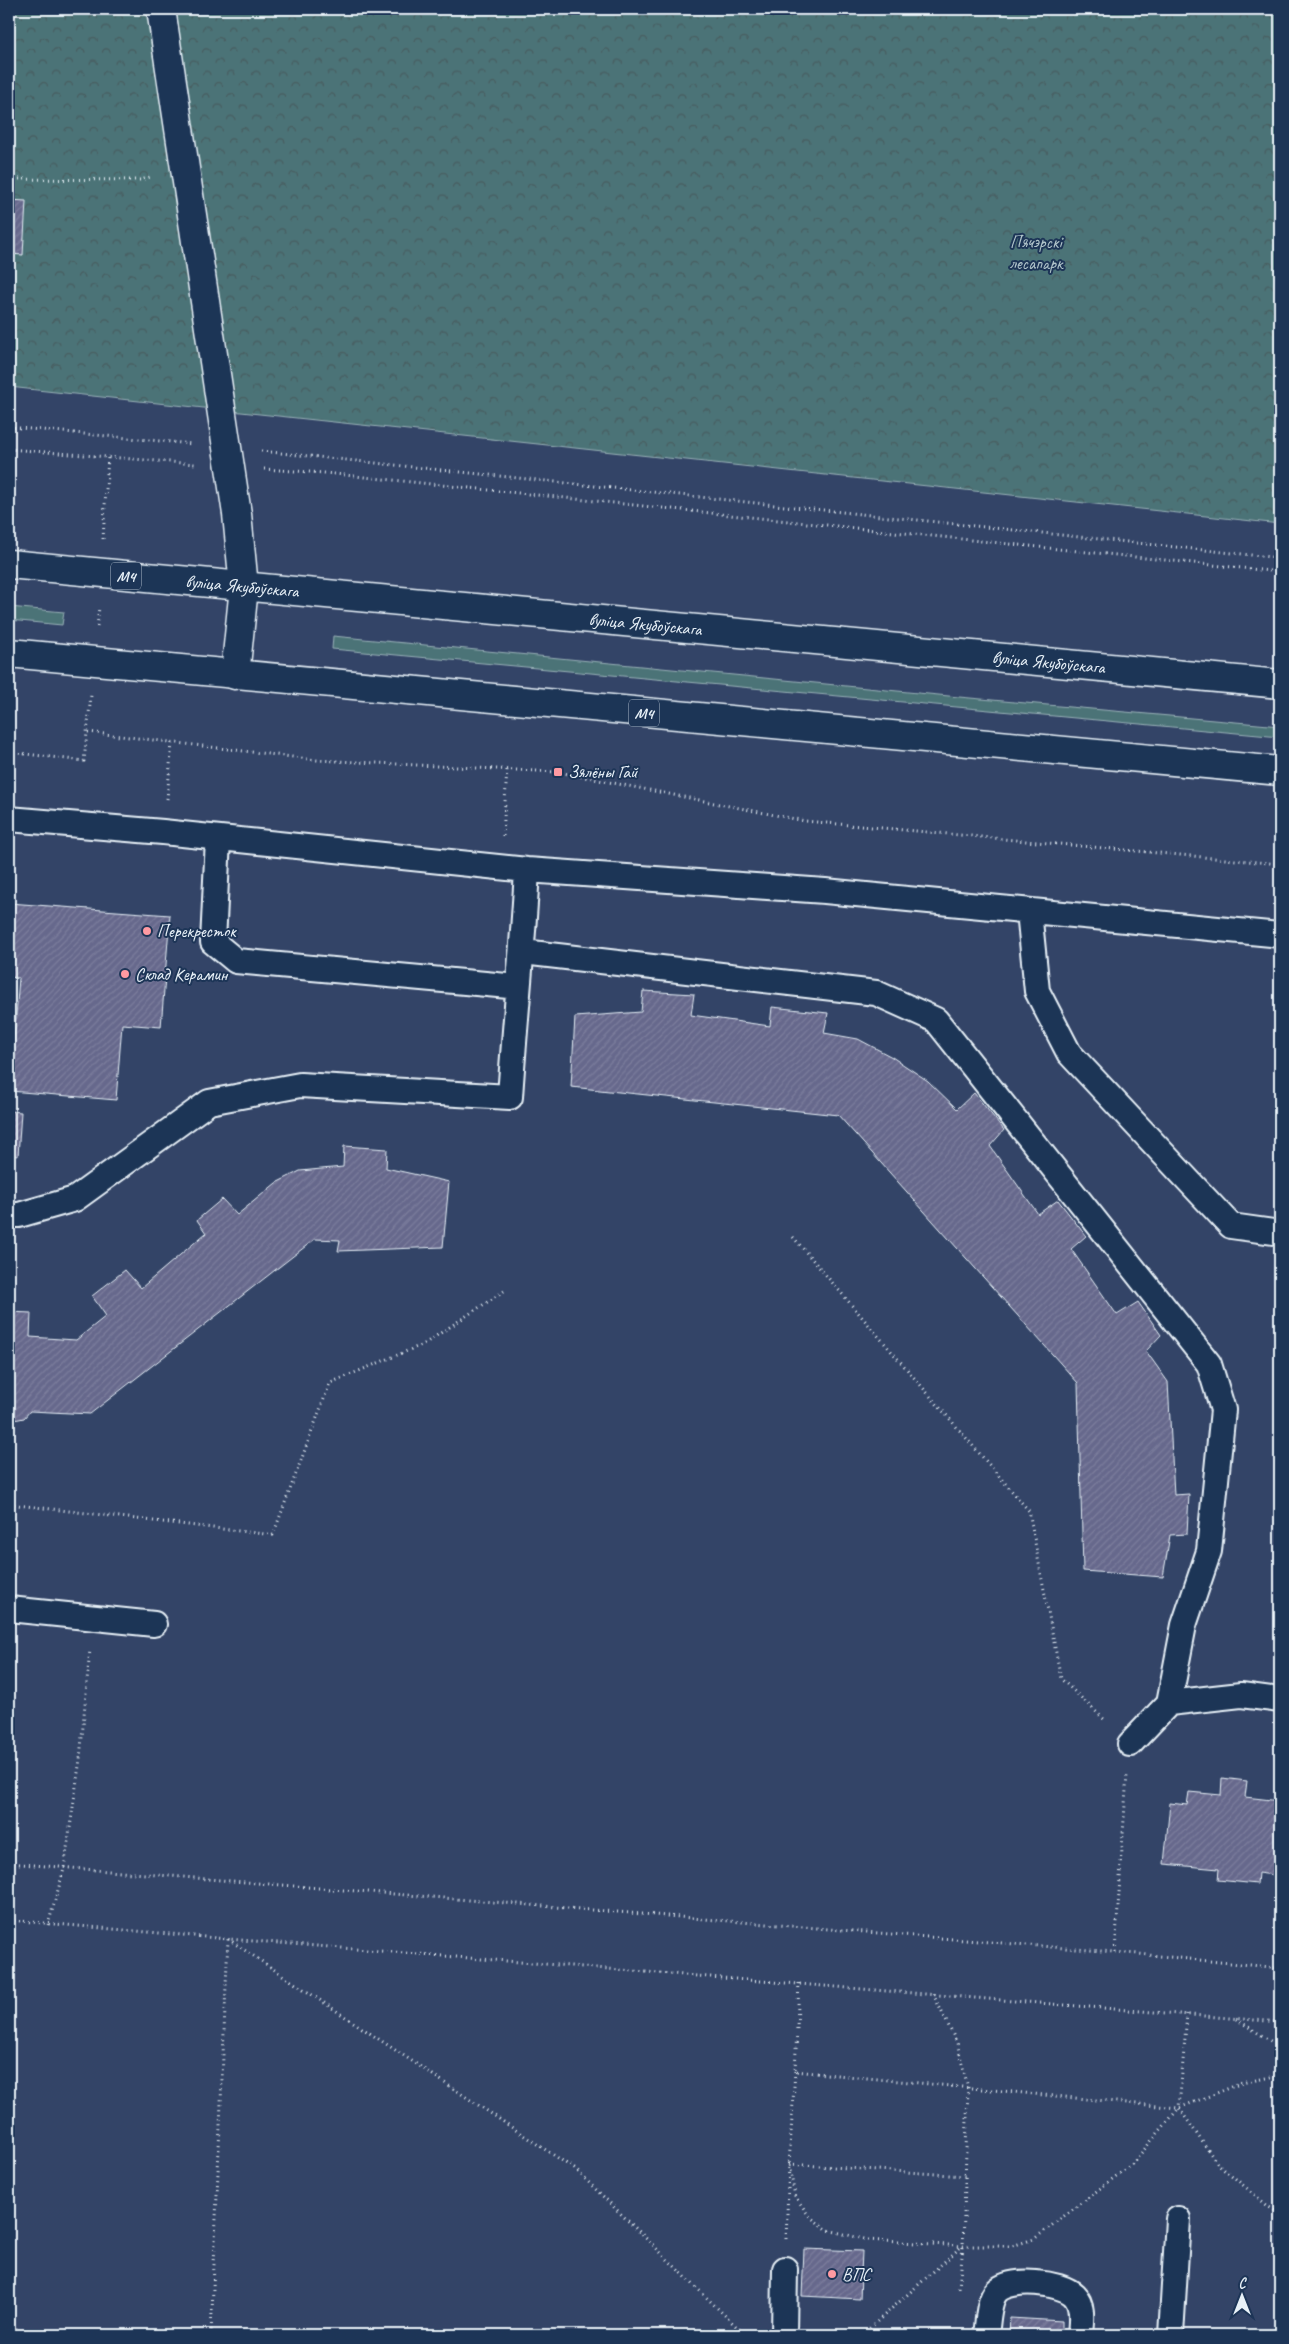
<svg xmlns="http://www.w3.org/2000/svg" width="1289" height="2344" font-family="Caveat,sans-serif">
	<defs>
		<pattern id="forest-crowns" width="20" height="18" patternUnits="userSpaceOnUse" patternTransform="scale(1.25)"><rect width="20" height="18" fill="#4b7377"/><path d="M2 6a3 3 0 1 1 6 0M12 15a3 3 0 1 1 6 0" fill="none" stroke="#485b5e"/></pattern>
		<pattern id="building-hatch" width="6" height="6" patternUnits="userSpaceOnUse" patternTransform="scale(1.25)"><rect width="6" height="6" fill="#66688c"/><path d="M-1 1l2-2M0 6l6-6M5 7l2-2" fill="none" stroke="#7c7e9d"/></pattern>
	</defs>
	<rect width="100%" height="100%" fill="#334467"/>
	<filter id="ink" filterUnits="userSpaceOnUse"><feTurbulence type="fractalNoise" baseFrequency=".02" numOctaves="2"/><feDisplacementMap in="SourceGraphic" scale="10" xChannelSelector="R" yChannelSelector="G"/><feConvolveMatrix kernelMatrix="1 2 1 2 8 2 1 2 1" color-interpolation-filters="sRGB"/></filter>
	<g filter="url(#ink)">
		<!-- green -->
		<path fill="#4b7377" stroke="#9ab2b8" d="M9 607 64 612 62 625 9 620Z
			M333 636 959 697 1280 726V737L332 649Z"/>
		<!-- forest -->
		<path fill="url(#forest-crowns)" stroke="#9ab2b8" d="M9 9H1280V524L9 387Z"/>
		<!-- building -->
		<path fill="url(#building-hatch)" stroke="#e8f1f8" d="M9 200 26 201 23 255 9 254Z
			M9 903 170 915 161 1027 122 1024 116 1100 10 1091 19 978 9 977Z
			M643 991 694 994 691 1015 770 1026 772 1007 828 1013 824 1033 858 1039 892 1057 928 1081 957 1109 974 1093 1004 1130 990 1146 1038 1214 1058 1200 1086 1236 1071 1249 1117 1315 1138 1302 1161 1335 1146 1351 1168 1382 1174 1495 1189 1494 1187 1534 1170 1535 1163 1577 1083 1571 1078 1383 838 1115 571 1087 575 1017 641 1012Z
			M9 1111 21 1112 18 1156 9 1155Z
			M344 1146 387 1149 386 1168 449 1182 443 1247 338 1251 340 1240 315 1239 90 1414 30 1411 24 1418 9 1421V1312L31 1313 30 1337 76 1340 106 1316 92 1296 125 1270 141 1288 206 1233 197 1220 222 1199 237 1215 276 1183 300 1171 343 1167Z
			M1222 1778 1247 1781 1245 1797 1280 1801V1876L1258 1873 1257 1884 1218 1880 1219 1869 1164 1864 1170 1803 1187 1805 1189 1792 1221 1795Z
			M804 2249 862 2251 860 2299 802 2296Z
			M1010 2318 1062 2321V2335H1009Z"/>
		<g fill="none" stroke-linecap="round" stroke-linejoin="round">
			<!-- service casing -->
			<g stroke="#e8f1f8" stroke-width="28">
				<path id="service" d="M9 819 163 832 527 870 825 891 1280 935
					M218 839 213 942 236 961 518 987
					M1029 911 1037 991 1069 1053 1231 1226 1280 1233
					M523 952 876 993 936 1020 1209 1364 1223 1410 1209 1551 1184 1625 1169 1703
					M9 1215H19L75 1199 209 1102 300 1085 510 1097C515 1021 523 946 527 870
					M9 1609 154 1624
					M1130 1744 1169 1703 1241 1695 1280 1700
					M784 2335 785 2269
					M986 2335C988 2323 988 2300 997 2291 1011 2277 1061 2282 1074 2295 1084 2305 1081 2322 1080 2335
					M1171 2335 1178 2219"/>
			</g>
			<!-- minor casing -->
			<g stroke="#e8f1f8" stroke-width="31">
				<path id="minor" d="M161 9 237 514 244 587 235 675"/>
			</g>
			<!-- primary casing -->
			<g stroke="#e8f1f8" stroke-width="31">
				<g id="primary">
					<path id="s1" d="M9 564 1280 684"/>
					<path d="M9 653 1280 771"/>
				</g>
			</g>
			<!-- path -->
			<path stroke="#e8f1f8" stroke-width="3" stroke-dasharray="1 4" stroke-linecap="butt" d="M9 179 141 180 153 176
				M9 427 193 444
				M9 449 195 464
				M261 451 1280 558
				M264 469 325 473 1280 572
				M103 539 108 457
				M97 626 99 607
				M88 732 317 760 558 772 805 821 1280 864
				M9 752 84 761 91 695
				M167 799 172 743
				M503 836 507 769
				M793 1237 1029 1511 1061 1679 1106 1721
				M9 1504 273 1535 330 1383 424 1344 504 1291
				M9 1863 1139 1954 1280 1968
				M9 1920 228 1939 576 2170 745 2335
				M48 1925 64 1869 80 1759 90 1649
				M1115 1952 1127 1775
				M799 1983 795 2071 1179 2108
				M933 1994 957 2043 968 2088 963 2246 959 2288
				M1187 2014 1179 2108 1217 2163 1269 2207 1280 2214
				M1236 2019 1280 2047
				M795 2071 789 2164 795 2196 809 2216 828 2230 868 2240 963 2246H1012L1034 2239 1132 2164 1179 2108 1242 2083 1280 2075
				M786 2239 789 2164 965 2176
				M9 2321 22 2335
				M211 2335 228 1939 1280 2022
				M862 2335 962 2246"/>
			<!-- service -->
			<use href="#service" stroke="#1d3557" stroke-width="24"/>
			<!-- minor -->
			<use href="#minor" stroke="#1d3557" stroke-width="28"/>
			<!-- primary -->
			<use href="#primary" stroke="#1d3557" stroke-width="28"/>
		</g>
	</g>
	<!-- markers -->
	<g fill="#ff9aa2" stroke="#1d3557" stroke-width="2">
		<rect x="553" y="767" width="10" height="10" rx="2.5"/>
		<circle cx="147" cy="931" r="5"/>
		<circle cx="125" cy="974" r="5"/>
		<circle cx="832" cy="2274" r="5"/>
	</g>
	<g text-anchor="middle" stroke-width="4" stroke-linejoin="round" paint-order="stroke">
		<!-- shield labels -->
		<g fill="#1d3557" stroke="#abb9c8" stroke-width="1">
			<rect x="111" y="562.5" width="30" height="27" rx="4"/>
			<rect x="629" y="699.5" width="30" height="27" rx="4"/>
		</g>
		<g font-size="16" font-weight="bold" fill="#e8f1f8">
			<text x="126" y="582">М4</text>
			<text x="644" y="719">М4</text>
		</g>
		<!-- park labels -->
		<g font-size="18" fill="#b1c5cb" stroke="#1d3557">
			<text x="1036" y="248">Пячэрскі<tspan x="1036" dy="21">лесапарк</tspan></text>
		</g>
		<!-- street labels -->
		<g font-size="18" fill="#e8f1f8" stroke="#1d3557">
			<text dy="6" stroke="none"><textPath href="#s1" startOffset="234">вуліца Якубоўскага</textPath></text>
			<text dy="6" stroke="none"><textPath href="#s1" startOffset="639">вуліца Якубоўскага</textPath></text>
			<text dy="6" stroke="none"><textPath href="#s1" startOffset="1044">вуліца Якубоўскага</textPath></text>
		</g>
		<!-- poi labels -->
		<g font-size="18" fill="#e8f1f8" stroke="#1d3557" text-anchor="start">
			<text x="568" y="778">Зялёны Гай</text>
			<text x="157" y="937">Перекресток</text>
			<text x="135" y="980">Склад Керамин</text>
			<text x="842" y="2280">ВПС</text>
		</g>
	</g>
	<!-- margin -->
	<rect width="1289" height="2344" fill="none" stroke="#1d3557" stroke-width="30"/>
	<rect x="15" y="15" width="1259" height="2314" fill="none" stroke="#e8f1f8" stroke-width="2" filter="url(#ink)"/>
	<!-- north arrow -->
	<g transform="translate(1242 2296)" stroke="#1d3557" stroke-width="4" paint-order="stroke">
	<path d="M0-4L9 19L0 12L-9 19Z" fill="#e8f1f8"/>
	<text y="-8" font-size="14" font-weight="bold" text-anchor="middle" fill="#e8f1f8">С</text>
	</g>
</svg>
